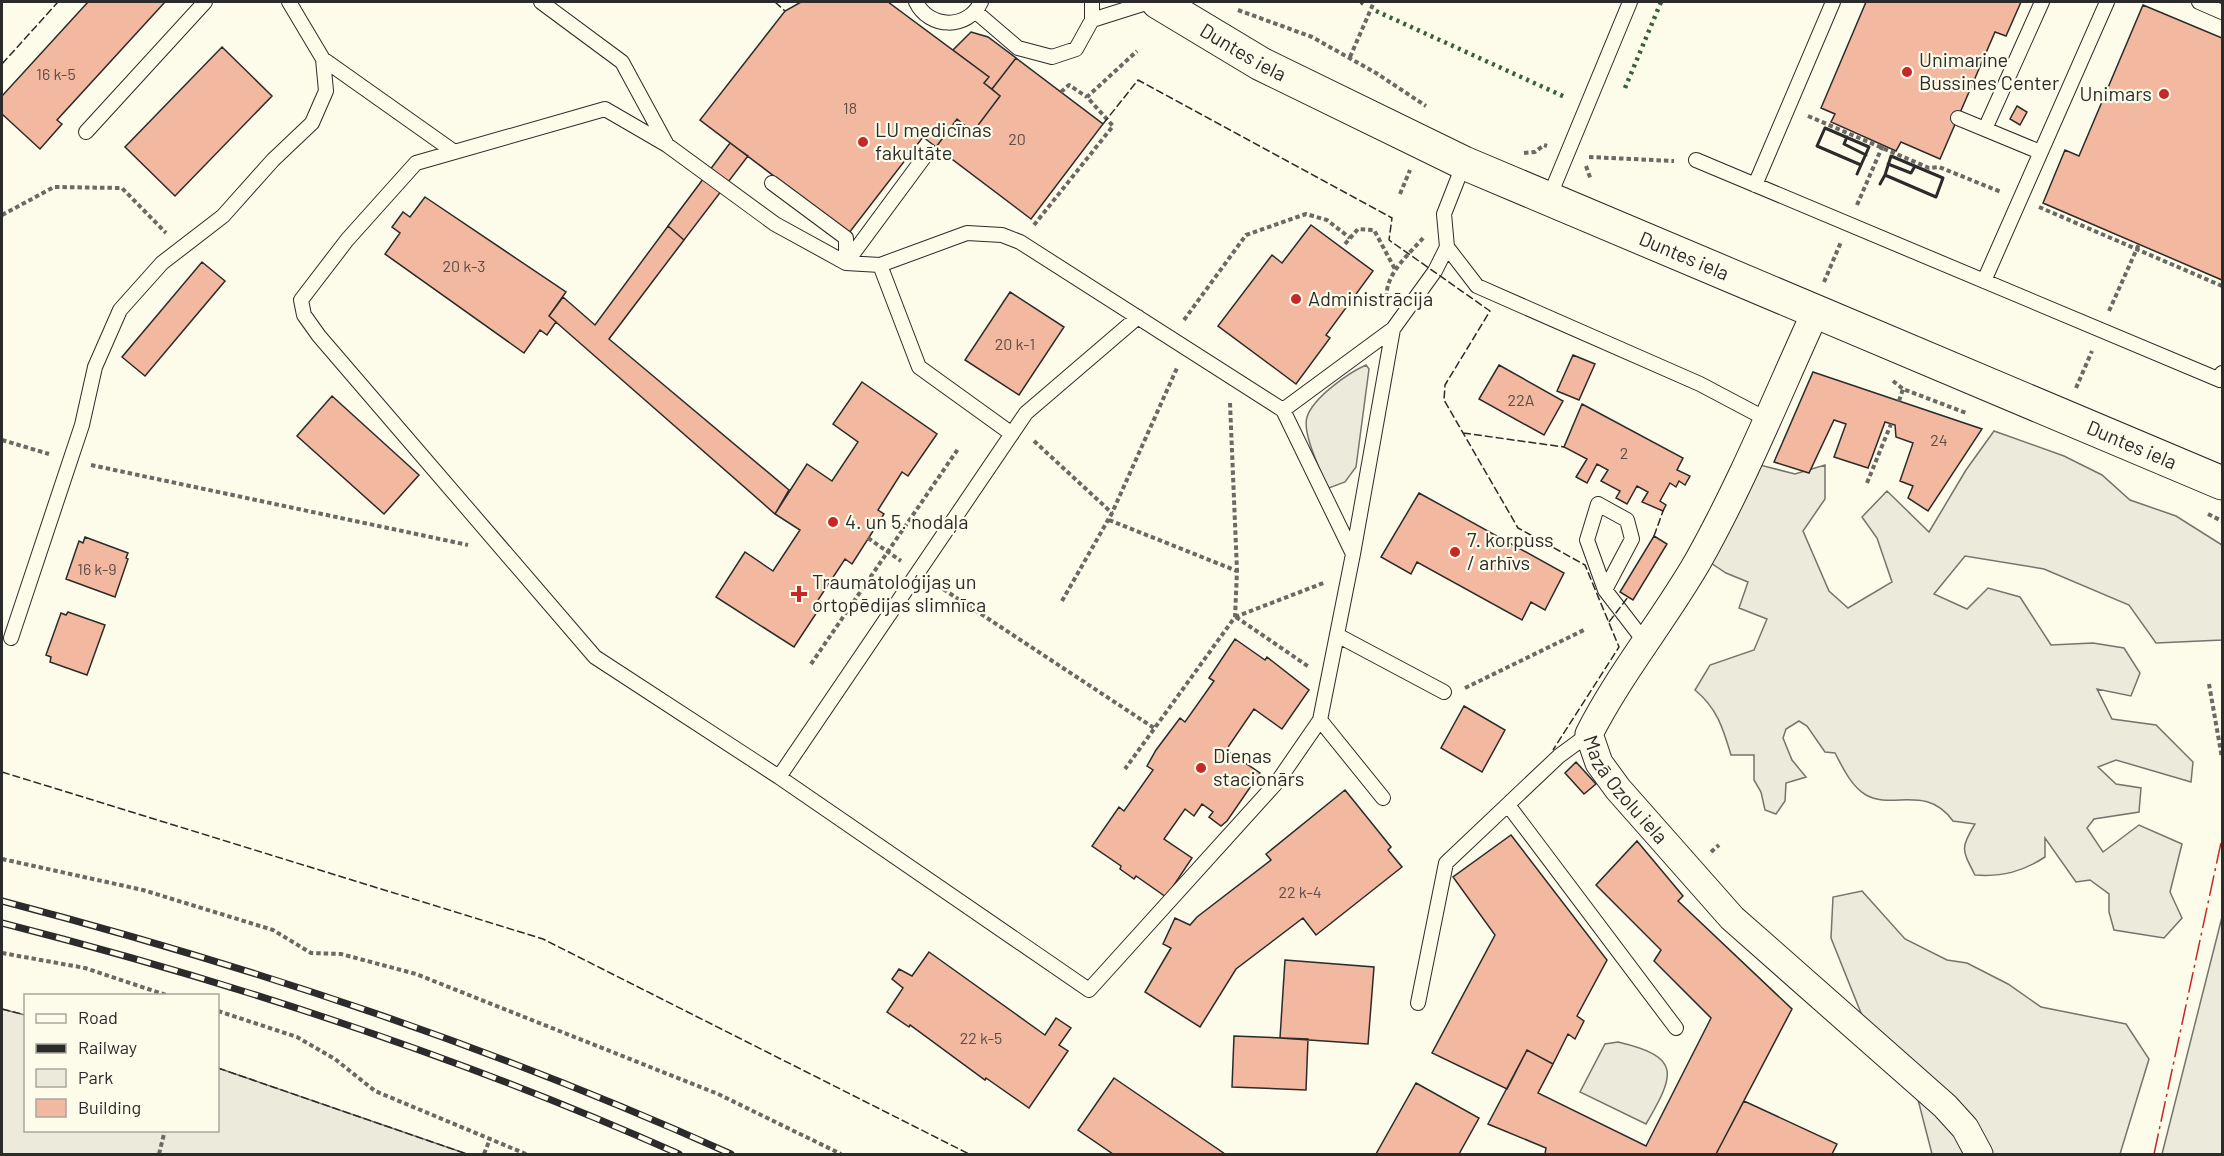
<svg xmlns="http://www.w3.org/2000/svg" width="2224" height="1156" font-family="Barlow,sans-serif">
	<rect width="100%" height="100%" fill="#fdfbea"/>
	<!-- green -->
	<path fill="#ecebdb" stroke="#74746e" stroke-width="1.5" d="M1366 365 1369 369 1356 467 1345 482 1329 488 1326 485C1320 469 1302 433 1307 417 1313 398 1348 373 1366 365Z
		M1994 431 2064 456 2102 475 2130 500 2176 516 2222 545V640L2156 643 2129 605 2044 569 1965 556 1934 594 1967 609 1988 588 2020 597 2051 645 2093 643 2124 648 2140 673 2131 696 2097 689 2112 719 2156 725 2193 762 2191 782 2116 760 2098 767 2116 784 2141 788 2139 812 2094 819 2087 828 2103 852 2139 825 2182 844 2170 892 2182 918 2164 938 2114 930 2109 912V894L2090 880 2076 882 2045 838V857C2022 872 2002 877 1975 875 1962 850 1960 848 1975 824L1953 821C1926 784 1893 810 1866 795 1851 786 1843 768 1835 753L1825 752 1807 726 1799 721 1786 729 1783 738 1792 760 1806 777 1786 783 1785 801 1776 814 1765 810 1761 792 1754 780V755H1731C1723 728 1717 708 1695 690L1710 665 1754 650 1767 619 1739 608 1748 582 1726 573 1708 561 1760 465 1795 474 1825 465V499L1803 531 1829 591 1848 608 1892 582 1877 538 1862 517 1887 491 1929 532 1966 470Z
		M1862 891 1905 939 1947 960 1967 963 2008 984 2041 1007 2126 1024 2149 1059 2120 1154H1932L1915 1088 1879 1058 1831 938 1833 897Z
		M2222 917V1154H2162Z
		M2 1009 25 1015 26 1130H218V1068L467 1154H2Z
		M1618 1042C1682 1057 1675 1074 1646 1124L1580 1092 1605 1044Z"/>
	<!-- building -->
	<path fill="#f2b8a0" stroke="#2b2b2b" stroke-width="1.5" d="M88 2H165L57 120 62 124 40 149 2 114V96Z
		M801 2H888L989 77 984 83 1000 96 973 132 957 119 936 147 923 137 849 233 700 120 785 11Z
		M1866 2H2021L2006 36 1995 32 1940 159 1901 142 1896 151 1831 122 1835 114 1821 108Z
		M2143 5 2222 38V280L2043 203 2065 150 2079 156Z
		M971 32 988 37 1016 58 992 89 984 83 989 77 953 50Z
		M222 47 272 96 175 196 125 147Z
		M1016 58 1103 124 1031 219 936 147 957 119 973 132 1000 96 992 89Z
		M2017 106 2027 112 2020 125 2010 119Z
		M730 143 748 156 684 240 668 226Z
		M425 197 566 292 549 316 556 322 547 335 540 330 524 353 385 254 400 233 392 227 403 212 410 217Z
		M1311 225 1373 271 1326 335 1330 338 1296 384 1218 326 1272 255 1282 263Z
		M668 226 684 240 609 339 789 490 775 514 549 316 563 297 595 325Z
		M202 262 225 281 145 376 122 357Z
		M1010 292 1064 327 1019 395 965 360Z
		M1573 355 1595 364 1579 400 1557 391Z
		M1499 365 1563 401 1544 435 1479 399Z
		M1813 372 1982 429 1928 511 1908 498 1913 486 1900 481 1913 443 1896 437 1895 425 1885 422 1868 468 1834 457 1846 424 1834 420 1809 473 1774 462Z
		M862 382 937 434 908 476 902 472 878 510 884 514 852 564 845 559 818 600 823 603 794 647 716 597 745 552 773 571 800 530 775 514 807 464 832 481 858 442 833 424Z
		M332 396 419 475 384 514 297 436Z
		M1582 404 1683 458 1677 470 1690 476 1685 485 1679 481 1676 487 1670 483 1660 501 1666 505 1663 511 1642 502 1648 492 1637 486 1627 504 1616 498 1620 491 1601 481 1608 470 1597 464 1587 483 1576 477 1587 459 1564 447Z
		M1419 493 1564 573 1545 610 1531 602 1522 620 1417 562 1411 574 1381 557Z
		M1654 536 1667 544 1633 600 1620 592Z
		M85 537 128 553 126 558 128 559 115 597 66 579 79 541 83 543Z
		M68 612 105 625 87 675 50 662 51 657 46 655 61 613 66 615Z
		M1235 639 1265 660 1267 657 1309 690 1282 729 1254 709 1226 750 1260 773 1227 821 1221 826 1209 817 1213 812 1202 804 1194 816 1185 809 1164 839 1192 858 1166 897 1136 876 1134 879 1120 869 1121 866 1092 846 1119 807 1124 811 1153 770 1147 766 1156 750 1180 718 1185 722 1214 681 1209 678Z
		M1464 706 1505 730 1482 772 1441 748Z
		M1576 762 1596 784 1584 794 1565 773Z
		M1345 790 1391 847 1388 850 1402 867 1316 935 1303 918 1236 969 1200 1027 1145 992 1171 948 1163 944 1175 918 1190 925 1197 917 1271 860 1266 854Z
		M1511 835 1607 960 1577 1016 1584 1021 1575 1039 1568 1034 1553 1064 1527 1050 1507 1089 1432 1053 1495 935 1453 877Z
		M1637 841 1683 896 1678 901 1792 1009 1716 1154H1545L1546 1148 1488 1124 1527 1050 1553 1064 1538 1093 1646 1146 1711 1018 1654 961 1661 950 1596 885Z
		M929 952 1045 1035 1056 1018 1071 1028 1059 1045 1068 1051 1029 1108 986 1078 985 1080 910 1025 909 1027 887 1012 903 988 892 979 899 969 912 976Z
		M1285 960 1374 967 1368 1044 1280 1038Z
		M1234 1036 1308 1039 1306 1090 1232 1087Z
		M1114 1078 1225 1154H1113L1078 1130Z
		M1416 1083 1479 1118 1459 1154H1376Z
		M1744 1101 1837 1144 1832 1154H1716Z"/>
	<g fill="none" stroke-linecap="round" stroke-linejoin="round">
		<!-- lane casing -->
		<g stroke="#2b2b2b" stroke-width="16">
			<path id="lane" d="M541 2 622 62 666 143
				M916 2C929 29 968 30 981 2
				M1092 2V20L1149 2
				M2199 2 2222 12
				M976 12 1018 48 1052 57 1076 49 1092 20
				M323 59 453 151
				M1958 118 2040 152
				M1985 129 2042 2
				M86 132 205 2
				M1696 160 2220 380 2222 373
				M1464 163 1444 214 1447 247 1477 286 1700 384 1768 420
				M772 183 846 238V263
				M1755 185 1833 2
				M1548 200 1630 2
				M846 263 925 156
				M880 265 919 367 1012 434
				M1984 281 2107 2
				M1283 410 1353 554 1393 329 1435 271 1447 247
				M1353 554 1320 720 1383 798
				M1605 590 1587 540 1598 504 1627 520 1632 539 1605 590 1645 642
				M1337 635 1444 692
				M11 638 82 425 95 367 120 310 162 263 223 216 273 160 312 123 326 91 323 59 289 2
				M1320 720 1278 781 1089 990 779 777 595 657 319 336 304 315 301 300 347 240 416 163 605 109 667 145 775 224 846 263 880 265 967 233 1002 235 1020 242 1283 410 1393 329
				M779 777 1026 413 1138 317
				M1508 805 1676 1028
				M1418 1003 1446 863 1559 756 1589 734"/>
		</g>
		<!-- street casing -->
		<g stroke="#2b2b2b" stroke-width="29">
			<g id="street">
				<path id="s1" d="M1815 313C1777 396 1743 481 1698 561 1664 620 1620 673 1589 734L1599 763 1618 789 1732 918 1945 1106 1965 1128 1979 1154"/>
			</g>
		</g>
		<!-- primary casing -->
		<g stroke="#2b2b2b" stroke-width="35">
			<g id="primary">
				<path id="s2" d="M1158 2 1261 64 1464 163 2222 483"/>
			</g>
		</g>
		<!-- path -->
		<path stroke="#6a6964" stroke-width="4" stroke-dasharray="4.5 3" stroke-linecap="butt" d="M1238 10 1312 37 1376 73 1426 106
			M1350 57 1374 2
			M1061 92 1069 85 1087 97
			M1808 116 1929 168 1939 167 2001 192
			M1524 153 1535 152 1544 145 1547 146
			M1589 157 1674 161
			M1586 166 1591 180
			M1400 194 1410 170
			M1857 205 1883 145
			M2039 207 2222 286
			M2 215 54 187 122 188 166 233
			M1034 225 1113 126 1087 97 1137 51
			M1345 244 1358 229 1374 230 1396 271
			M1824 282 1841 242
			M1387 298C1384 275 1410 253 1424 237
			M2109 311 2139 244
			M1184 320 1246 235 1306 214 1327 220 1350 238
			M1893 381 1903 389 1966 413
			M2076 388 2092 351
			M1899 401 1903 389
			M1230 403 1237 571
			M2 440 49 454
			M1034 441 1112 513
			M91 465 468 545
			M1867 483 1891 424
			M2208 514 2222 521
			M1109 520 1237 571 1235 617 1125 769
			M868 538 901 561
			M937 585 1154 728
			M1062 601 1112 513 1177 368
			M1235 617 1326 582
			M1236 617 1309 667
			M811 664 958 449
			M2209 684 2222 758
			M1465 688 1586 629
			M1711 852 1719 845
			M2 859 143 890 273 930 311 953 341 954 416 974 718 1094 841 1154
			M2 953 85 968 169 996
			M218 1011 297 1037 335 1059 375 1091 526 1154
			M159 1154 165 1130
			M484 1154 490 1139"/>
		<!-- lane -->
		<use href="#lane" stroke="#fdfbea" stroke-width="14"/>
		<!-- street -->
		<use href="#street" stroke="#fdfbea" stroke-width="27"/>
		<!-- primary -->
		<use href="#primary" stroke="#fdfbea" stroke-width="33"/>
		<!-- rail casing -->
		<g stroke="#2b2b2b" stroke-width="7">
			<path id="rail" d="M2 901C254 967 493 1047 731 1154
				M2 923C233 982 461 1057 679 1154"/>
		</g>
		<!-- rail -->
		<use href="#rail" stroke="#fdfbea" stroke-width="4.5" stroke-dasharray="14" stroke-linecap="butt"/>
		<!-- hedge -->
		<path stroke="#34623c" stroke-width="4.5" stroke-dasharray="3 4.5" stroke-linecap="butt" d="M1361 2 1364 4
			M1376 11 1565 97
			M1625 88 1661 2"/>
		<!-- fence -->
		<path stroke="#2b2b2b" stroke-width="1.5" stroke-dasharray="8 3" stroke-linecap="butt" d="M775 2 785 11
			M2 64 58 2
			M1103 124 1138 80 1392 218 1389 240 1490 311 1445 385 1444 400 1518 528 1585 565 1619 647 1553 750
			M1463 433 1564 447
			M1654 536 1663 511
			M1609 622 1628 597
			M2 772 543 939 969 1154
			M2 1009 26 1015
			M218 1068 467 1154"/>
		<!-- wall -->
		<path stroke="#2b2b2b" stroke-width="3" d="M1847 137 1844 144 1866 155
			M1888 164 1911 173 1915 166
			M1857 174 1861 165 1817 146 1825 128 1869 147 1861 165
			M1880 184 1885 175 1936 197 1943 178 1891 156 1885 175"/>
		<!-- power -->
		<path stroke="#c62828" stroke-width="1.5" stroke-dasharray="21 4.5 3 4.5" stroke-linecap="butt" d="M2154 1154 2222 838"/>
	</g>
	<!-- markers -->
	<g fill="#c62828" stroke="#fdfbea" stroke-width="2">
		<circle cx="1907" cy="72" r="6"/>
		<circle cx="2164" cy="94" r="6"/>
		<circle cx="863" cy="142" r="6"/>
		<circle cx="1296" cy="299" r="6"/>
		<circle cx="833" cy="522" r="6"/>
		<circle cx="1455" cy="552" r="6"/>
		<path d="M796 585h6v6h6v6h-6v6h-6v-6h-6v-6h6z"/>
		<circle cx="1201" cy="768" r="6"/>
	</g>
	<g text-anchor="middle" stroke-width="4.5" stroke-linejoin="round" paint-order="stroke">
		<!-- number labels -->
		<g font-size="16" fill="#5d4e48">
			<text x="56" y="80">16 k-5</text>
			<text x="850" y="114">18</text>
			<text x="1017" y="145">20</text>
			<text x="464" y="272">20 k-3</text>
			<text x="1015" y="350">20 k-1</text>
			<text x="1521" y="406">22A</text>
			<text x="1939" y="446">24</text>
			<text x="1624" y="459">2</text>
			<text x="97" y="575">16 k-9</text>
			<text x="1300" y="898">22 k-4</text>
			<text x="981" y="1044">22 k-5</text>
		</g>
		<!-- street labels -->
		<g font-size="20" fill="#2b2b2b" stroke="#fdfbea">
			<text dy="7" stroke="none"><textPath href="#s2" startOffset="99">Duntes iela</textPath></text>
			<text dy="7" stroke="none"><textPath href="#s2" startOffset="585">Duntes iela</textPath></text>
			<text dy="7" stroke="none"><textPath href="#s2" startOffset="1071">Duntes iela</textPath></text>
			<text dy="7" stroke="none"><textPath href="#s1" startOffset="546">Mazā Ozolu iela</textPath></text>
		</g>
		<!-- poi labels -->
		<g font-size="20" fill="#2b2b2b" stroke="#fdfbea" text-anchor="start">
			<text x="1919" y="67">Unimarine<tspan x="1919" dy="23">Bussines Center</tspan></text>
			<text x="2152" y="101" text-anchor="end">Unimars</text>
			<text x="875" y="137">LU medicīnas<tspan x="875" dy="23">fakultāte</tspan></text>
			<text x="1308" y="306">Administrācija</text>
			<text x="845" y="529">4. un 5. nodaļa</text>
			<text x="1467" y="547">7. korpuss<tspan x="1467" dy="23">/ arhīvs</tspan></text>
			<text x="812" y="589">Traumatoloģijas un<tspan x="812" dy="23">ortopēdijas slimnīca</tspan></text>
			<text x="1213" y="763">Dienas<tspan x="1213" dy="23">stacionārs</tspan></text>
		</g>
	</g>
	<!-- border -->
	<rect width="2224" height="1156" fill="none" stroke="#2b2b2b" stroke-width="6"/>
	<!-- legend -->
	<rect x="24" y="994" width="195" height="138" fill="#fdfbea" stroke="#a9a89e" stroke-width="1.5"/>
	<rect x="36" y="1014" width="30" height="9" fill="#fdfbea" stroke="#a9a89e" stroke-width="1.5"/>
	<text x="78" y="1024" font-size="18" fill="#2b2b2b">Road</text>
	<rect x="36" y="1044" width="30" height="9" fill="#2b2b2b" stroke="#a9a89e" stroke-width="1.5"/>
	<text x="78" y="1054" font-size="18" fill="#2b2b2b">Railway</text>
	<rect x="36" y="1069" width="30" height="18" fill="#ecebdb" stroke="#a9a89e" stroke-width="1.5"/>
	<text x="78" y="1084" font-size="18" fill="#2b2b2b">Park</text>
	<rect x="36" y="1099" width="30" height="18" fill="#f2b8a0" stroke="#a9a89e" stroke-width="1.5"/>
	<text x="78" y="1114" font-size="18" fill="#2b2b2b">Building</text>
</svg>
